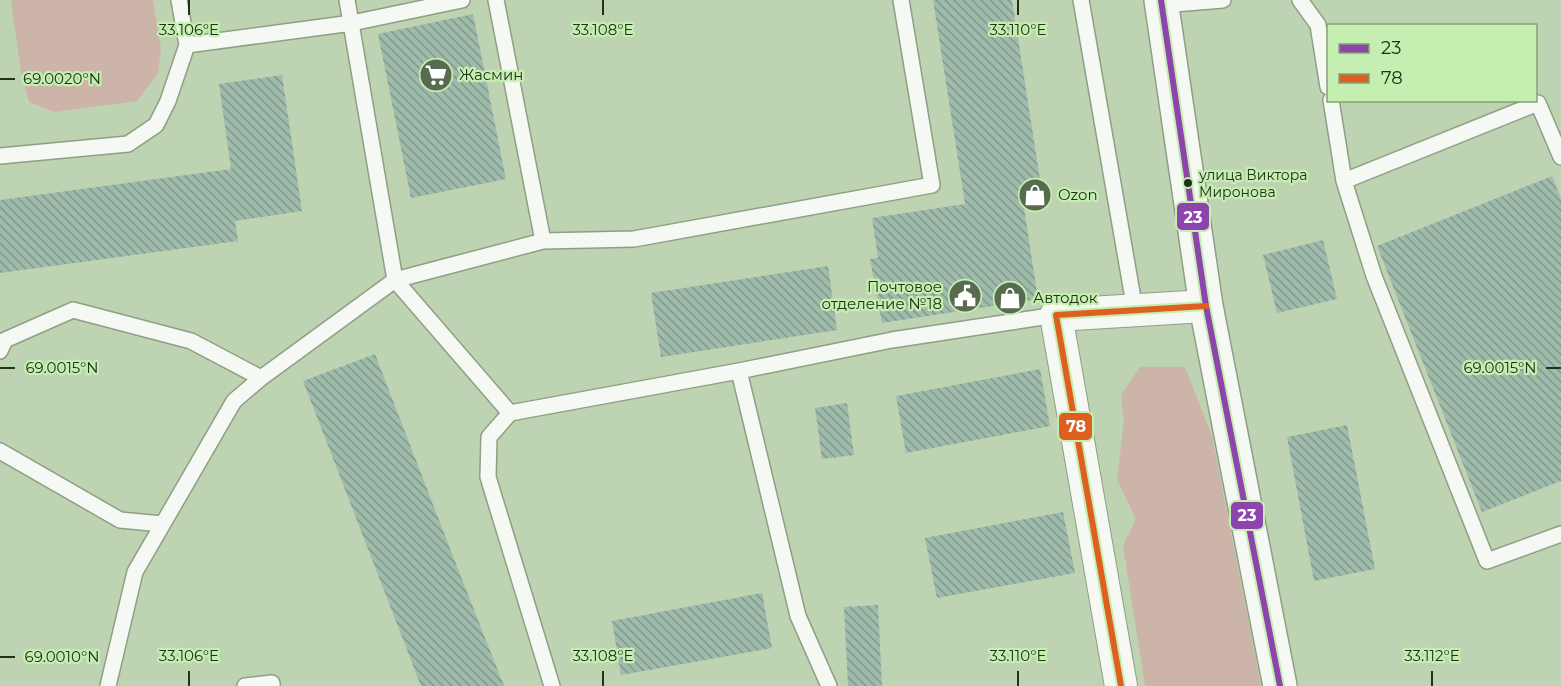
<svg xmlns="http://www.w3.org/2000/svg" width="1561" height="686" font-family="Montserrat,sans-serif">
	<defs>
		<pattern id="building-back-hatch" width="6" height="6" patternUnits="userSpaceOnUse" patternTransform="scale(1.5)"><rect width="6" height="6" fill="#9ebbac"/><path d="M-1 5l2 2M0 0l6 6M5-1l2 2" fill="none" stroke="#80998b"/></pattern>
	</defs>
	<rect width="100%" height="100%" fill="#bdd3b2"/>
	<!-- green -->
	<path fill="#ccb5a8" d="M11 0H153L161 49 158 73 137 101 55 112 29 102 21 73Z
		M1140 367H1185L1212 436 1261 686H1145L1123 545 1136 519 1117 480 1124 421 1121 395Z"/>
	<!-- building -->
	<path fill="url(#building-back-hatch)" d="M933 0H1012L1044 205 1024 208 1038 299 882 323 870 259 878 258 872 218 965 204Z
		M473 14 506 179 411 198 378 34Z
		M282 75 302 211 235 221 238 241 0 273V200L231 169 219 84Z
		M1552 176 1561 199V481L1482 512 1377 246Z
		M1323 240 1337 299 1277 313 1263 255Z
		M828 266 837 330 661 357 651 293Z
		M375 354 456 564 504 686H421L303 381Z
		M1040 369 1050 426 906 453 896 396Z
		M847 403 854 455 822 459 815 408Z
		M1347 425 1375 569 1314 581 1287 437Z
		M1063 512 1075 573 937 598 925 538Z
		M762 593 772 648 621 675 612 621Z
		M878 605 882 686H848L844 607Z"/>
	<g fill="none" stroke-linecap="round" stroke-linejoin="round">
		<!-- lane casing -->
		<g stroke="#8e9f85" stroke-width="18">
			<path id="lane" d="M347 0 395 280 543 241 634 239 932 185 901 0
				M496 0 543 241
				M1081 0 1135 310
				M1300 0 1318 25 1328 87
				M1162 5 1223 0
				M187 45 352 23 462 0
				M1331 100 1344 181 1374 276 1487 561 1561 534
				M0 156 128 144 156 125 168 101 187 45 179 0
				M1344 181 1538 103 1561 157
				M0 351 5 340 73 310 191 341 261 378
				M739 371 798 616 829 686
				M510 413 489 437 488 477 552 686
				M0 451 120 520 162 524
				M108 686 135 572 234 401 261 378 395 280 510 413 739 371 892 340 1056 315
				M245 686 272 683V686"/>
		</g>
		<!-- street casing -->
		<g stroke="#8e9f85" stroke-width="34">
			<path id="street" d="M1121 686 1056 315 1206 306"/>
		</g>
		<!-- secondary casing -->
		<g stroke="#8e9f85" stroke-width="36">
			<path id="secondary" d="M1161 0 1206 306 1280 686"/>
		</g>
		<!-- lane -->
		<use href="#lane" stroke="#f5f8f3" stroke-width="15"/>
		<!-- street -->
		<use href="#street" stroke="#f5f8f3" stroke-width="32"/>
		<!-- secondary -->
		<use href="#secondary" stroke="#f5f8f3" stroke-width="33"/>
		<!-- bus-1 casing -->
		<g stroke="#c5eeb1" stroke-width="10">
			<path id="bus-1" d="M1161 0 1206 306 1280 686"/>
		</g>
		<!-- bus-2 casing -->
		<g stroke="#c5eeb1" stroke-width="10">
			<path id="bus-2" d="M1121 686 1056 315 1206 306"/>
		</g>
		<!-- bus-1 -->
		<use href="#bus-1" stroke="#8e44ad" stroke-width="6"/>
		<!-- bus-2 -->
		<use href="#bus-2" stroke="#dd6021" stroke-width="6"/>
	</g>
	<!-- ticks -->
	<path fill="none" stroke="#22321a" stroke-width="2" d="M189 0V15M603 0V15M1018 0V15M0 79H15M0 368H15M1546 368H1561M0 657H15M189 671V686M603 671V686M1018 671V686M1432 671V686"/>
	<!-- icons -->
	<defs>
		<g id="supermarket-disc" transform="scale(1.725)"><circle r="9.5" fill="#586a4f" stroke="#c5eeb1"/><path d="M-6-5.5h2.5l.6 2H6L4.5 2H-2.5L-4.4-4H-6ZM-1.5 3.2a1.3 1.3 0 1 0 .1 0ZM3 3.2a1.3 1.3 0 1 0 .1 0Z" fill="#fff"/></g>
		<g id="shop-disc" transform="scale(1.725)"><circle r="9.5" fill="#586a4f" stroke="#c5eeb1"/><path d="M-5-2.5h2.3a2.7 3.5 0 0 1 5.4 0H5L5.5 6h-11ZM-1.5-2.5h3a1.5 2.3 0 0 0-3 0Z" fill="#fff"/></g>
		<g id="civic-disc" transform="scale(1.725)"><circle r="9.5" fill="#586a4f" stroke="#c5eeb1"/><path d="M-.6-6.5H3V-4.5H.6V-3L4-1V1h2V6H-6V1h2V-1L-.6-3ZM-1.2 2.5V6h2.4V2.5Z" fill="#fff"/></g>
	</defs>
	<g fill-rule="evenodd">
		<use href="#supermarket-disc" x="436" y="75"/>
		<use href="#shop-disc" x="1035" y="195"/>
		<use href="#civic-disc" x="965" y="296"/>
		<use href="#shop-disc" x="1010" y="298"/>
	</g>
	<!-- markers -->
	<circle fill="#22321a" stroke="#c5eeb1" stroke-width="2" cx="1188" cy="183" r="5"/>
	<g text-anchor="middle" stroke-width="4.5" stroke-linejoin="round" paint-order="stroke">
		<!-- bus labels -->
		<g font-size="14" fill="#22321a" stroke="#c5eeb1" text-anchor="start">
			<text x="1199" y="180">улица Виктора<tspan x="1199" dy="17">Миронова</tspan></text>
		</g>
		<!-- poi labels -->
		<g font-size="15" fill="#22321a" stroke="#c5eeb1" text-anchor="start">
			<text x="459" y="80">Жасмин</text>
			<text x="1058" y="200">Ozon</text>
			<text x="942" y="292" text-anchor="end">Почтовое<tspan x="942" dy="17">отделение №18</tspan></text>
			<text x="1033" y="303">Автодок</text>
		</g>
	</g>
	<g font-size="15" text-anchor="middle" fill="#22321a" stroke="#c5eeb1" stroke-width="4.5" stroke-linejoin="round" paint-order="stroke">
		<text x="189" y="35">33.106°E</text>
		<text x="603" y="35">33.108°E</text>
		<text x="1018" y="35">33.110°E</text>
		<text x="62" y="84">69.0020°N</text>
		<text x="62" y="373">69.0015°N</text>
		<text x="1500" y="373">69.0015°N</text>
		<text x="189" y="661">33.106°E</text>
		<text x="603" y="661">33.108°E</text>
		<text x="1018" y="661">33.110°E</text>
		<text x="1432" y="661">33.112°E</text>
		<text x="62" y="662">69.0010°N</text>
	</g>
	<g stroke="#c5eeb1" stroke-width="2">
		<rect x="1176" y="202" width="34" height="29" rx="6" fill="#8e44ad"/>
		<rect x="1058" y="412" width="35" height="29" rx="6" fill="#dd6021"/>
		<rect x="1230" y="501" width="34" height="29" rx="6" fill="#8e44ad"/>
	</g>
	<g font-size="16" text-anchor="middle" font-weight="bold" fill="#fff">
		<text x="1193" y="223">23</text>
		<text x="1076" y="432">78</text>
		<text x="1247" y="521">23</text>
	</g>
	<!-- legend -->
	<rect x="1327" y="24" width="210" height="78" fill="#c5eeb1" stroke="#84a375" stroke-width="1.5"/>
	<rect x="1339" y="44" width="30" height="9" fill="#8e44ad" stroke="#84a375" stroke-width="1.5"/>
	<text x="1381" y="54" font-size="18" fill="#22321a">23</text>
	<rect x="1339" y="74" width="30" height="9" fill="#dd6021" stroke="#84a375" stroke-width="1.5"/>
	<text x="1381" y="84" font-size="18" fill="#22321a">78</text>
</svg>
